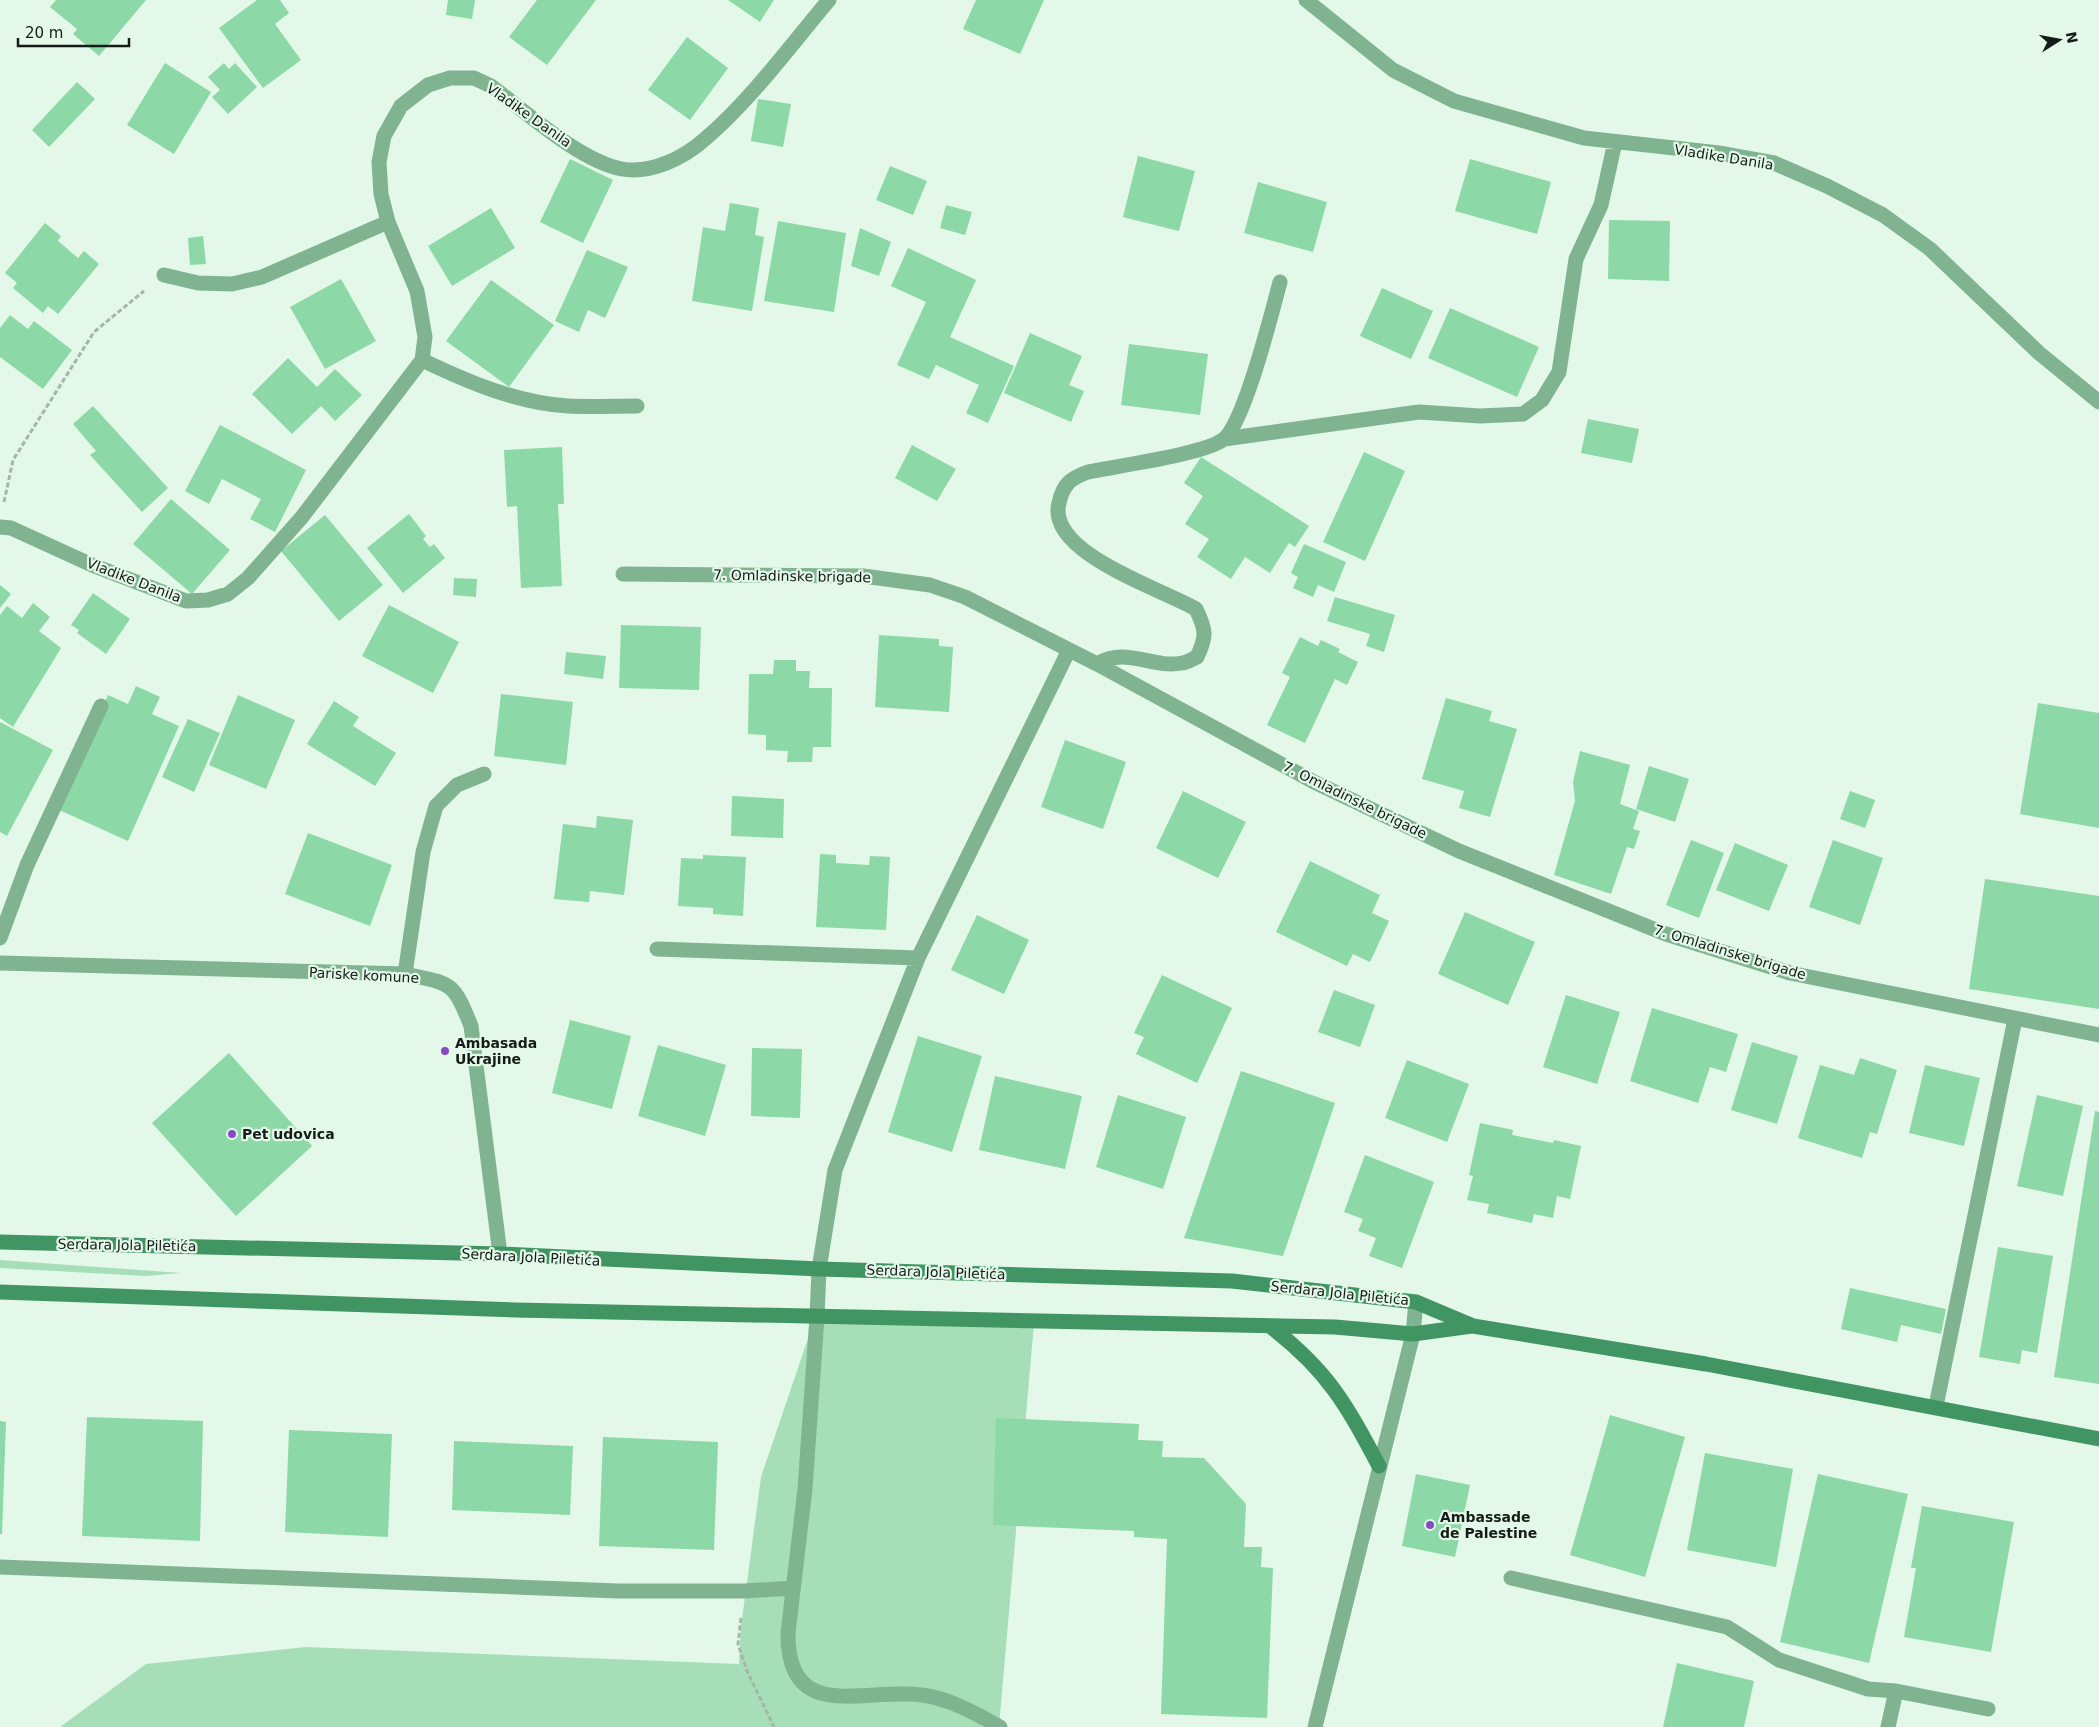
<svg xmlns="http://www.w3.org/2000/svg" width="2099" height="1727" font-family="'DejaVu Sans',sans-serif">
	<rect width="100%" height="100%" fill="#e3f8e9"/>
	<!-- green -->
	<path fill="#a6deb8" d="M0 1260 181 1273 146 1276 0 1268Z
		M818 1309 1034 1323 999 1727H60L146 1664 306 1647 739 1664 741 1627 761 1477Z"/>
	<!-- building -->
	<path fill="#8cd8a6" d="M56 0H146L99 56 73 34 77 29 50 7Z
		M257 0H280L289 13 275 24 301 60 263 88 219 28Z
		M448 0H475L472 19 446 15Z
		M537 0H596L547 65 509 37Z
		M728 0H774L760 22Z
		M976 0H1044L1020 54 963 29Z
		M687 37 728 68 690 120 648 90Z
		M165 63 211 92 174 154 127 125Z
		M224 63 229 69 235 63 257 87 228 114 212 97 220 90 208 77Z
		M77 82 95 99 49 147 32 130Z
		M758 99 791 104 783 147 751 141Z
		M1138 156 1195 171 1179 231 1123 217Z
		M570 159 613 180 583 243 540 222Z
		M1470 159 1551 182 1537 234 1455 211Z
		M890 166 927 181 913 215 876 200Z
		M1258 182 1327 202 1313 252 1244 233Z
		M730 203 759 208 755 235 764 237 752 311 692 301 703 227 725 231Z
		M946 205 972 212 965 235 940 228Z
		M491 208 515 248 452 286 428 246Z
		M1609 220 1670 221 1669 281 1608 279Z
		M778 221 846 233 834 312 764 301Z
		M45 223 61 236 58 241 78 258 84 251 99 264 58 314 48 306 43 313 13 288 17 283 5 273Z
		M860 228 891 242 879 276 851 266Z
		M203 236 206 264 190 265 188 238Z
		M908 248 976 280 950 337 1014 366 988 423 966 413 979 385 936 365 929 379 897 365 926 302 891 286Z
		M587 250 628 267 605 318 588 310 579 332 555 321Z
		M341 279 376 341 325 369 290 307Z
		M491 280 554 325 509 387 446 341Z
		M1382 288 1433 311 1411 359 1360 336Z
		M1450 308 1539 347 1517 397 1428 358Z
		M10 315 28 329 34 321 72 350 43 389 0 357V328Z
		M1030 333 1082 356 1069 385 1084 391 1071 422 1004 393Z
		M1129 344 1208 354 1200 415 1121 405Z
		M288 358 317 387 335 369 362 395 335 421 321 406 292 434 252 394Z
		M93 406 168 488 142 512 90 455 96 451 73 424Z
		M1588 419 1639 429 1632 463 1581 453Z
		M220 425 306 470 275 532 250 519 261 499 222 479 209 504 185 491Z
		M912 445 956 469 937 501 895 478Z
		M562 447 564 504H558L562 586 521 588 517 506 507 507 504 450Z
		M1364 452 1405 471 1365 561 1323 542Z
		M1201 457 1309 526 1295 547 1289 543 1270 573 1245 557 1231 579 1197 557 1209 539 1185 524 1203 496 1184 483Z
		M171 499 230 550 192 594 133 544Z
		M409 514 426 536 423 539 430 547 434 544 445 558 403 593 367 548Z
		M325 515 383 585 339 621 281 551Z
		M1304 544 1346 562 1334 592 1318 585 1313 597 1293 588 1298 577 1291 573Z
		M454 578 477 579 476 597 453 595Z
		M0 585 11 594 0 608Z
		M93 593 130 619 106 654 77 633 79 630 71 625Z
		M1335 597 1395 615 1384 652 1366 646 1370 634 1327 621Z
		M33 603 50 617 39 631 61 648 13 727 0 718V615L7 606 22 618Z
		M389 605 459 642 433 693 362 656Z
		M621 625 701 627 699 690 619 688Z
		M879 635 939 639V646L953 647 949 712 875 707Z
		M1300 637 1318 646 1321 640 1340 649 1338 652 1358 662 1347 685 1335 679 1305 743 1267 725 1290 677 1282 673Z
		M566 652 606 656 603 679 564 674Z
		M774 660H796V671H810L809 688H832L831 747H813L812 762H787L788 751 766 750V735L748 734 749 674H773Z
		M136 686 160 697 152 714 179 726 128 841 57 809 108 695 128 704Z
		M501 694 573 702 566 765 494 756Z
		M238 695 295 720 266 789 209 765Z
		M1446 698 1492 711 1489 721 1517 729 1490 817 1459 808 1464 791 1422 779Z
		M334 701 359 717 353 726 396 753 375 786 307 744Z
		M2038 703 2099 713V828L2020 814Z
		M188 719 220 733 194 792 162 777Z
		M0 722 53 750 7 836 0 832Z
		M1065 740 1126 762 1103 829 1041 807Z
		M1580 751 1630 765 1620 804 1639 811 1633 829 1640 831 1634 849 1627 847 1611 894 1554 875 1575 801 1573 782Z
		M1649 766 1689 779 1675 822 1636 809Z
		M1183 791 1246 822 1218 878 1156 848Z
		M1850 791 1875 800 1865 828 1840 819Z
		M732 796 784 799 783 838 731 836Z
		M597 816 633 820 624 895 590 891 589 902 554 899 563 824 596 828Z
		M308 833 392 865 370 926 285 894Z
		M1691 840 1724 853 1699 918 1666 905Z
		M1833 840 1883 858 1860 925 1809 907Z
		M1735 843 1788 865 1769 911 1716 890Z
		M820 854 836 855V863L869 865 870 856 890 857 886 930 816 927Z
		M703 855 746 857 743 916 713 914V908L678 906 681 858 703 859Z
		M1310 861 1380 895 1372 913 1389 921 1370 962 1353 954 1347 966 1276 932Z
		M1985 879 2099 896V1009L1969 989Z
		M1465 912 1535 942 1508 1005 1438 974Z
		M977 915 1029 940 1004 994 951 970Z
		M1162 975 1232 1008 1197 1083 1136 1054 1144 1037 1134 1033Z
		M1334 990 1375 1005 1360 1047 1318 1032Z
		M1566 995 1620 1012 1597 1084 1543 1067Z
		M1652 1008 1738 1034 1726 1072 1710 1067 1698 1103 1630 1081Z
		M570 1020 631 1036 612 1109 552 1093Z
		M918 1036 982 1056 952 1152 888 1132Z
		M1752 1042 1798 1056 1777 1124 1731 1110Z
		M658 1045 726 1065 705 1136 638 1116Z
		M752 1048 802 1049 800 1118 751 1116Z
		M229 1053 312 1146 236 1216 152 1123Z
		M1860 1058 1897 1070 1877 1134 1870 1132 1862 1158 1798 1138 1820 1065 1854 1075Z
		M1407 1060 1469 1084 1447 1142 1385 1118Z
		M1925 1065 1980 1078 1964 1146 1909 1133Z
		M1241 1071 1335 1103 1283 1256 1184 1238Z
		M995 1076 1082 1096 1065 1169 979 1150Z
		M1118 1095 1186 1117 1163 1189 1096 1167Z
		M2037 1095 2083 1106 2063 1196 2017 1186Z
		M2095 1111 2099 1112V1384L2054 1377Z
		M1480 1123 1513 1130 1512 1135 1553 1143 1554 1140 1581 1146 1570 1199 1557 1196 1553 1218 1534 1214 1532 1223 1487 1213 1489 1204 1467 1200 1473 1176 1469 1175Z
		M1365 1155 1434 1182 1402 1268 1369 1256 1376 1238 1358 1231 1363 1219 1344 1212Z
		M1998 1247 2053 1256 2037 1353 2022 1350 2020 1364 1979 1357Z
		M1850 1288 1946 1309 1941 1334 1901 1325 1897 1342 1841 1329Z
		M1610 1415 1685 1437 1645 1577 1570 1555Z
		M87 1417 203 1421 200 1541 82 1536Z
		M996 1418 1139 1424 1138 1440 1163 1441 1162 1457 1204 1458 1246 1504 1244 1547H1262L1261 1567 1273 1568 1267 1718 1161 1714 1167 1539 1134 1537V1531L993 1525Z
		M0 1421 6 1422 2 1534H0Z
		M289 1430 392 1434 388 1537 285 1532Z
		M603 1437 718 1442 714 1550 599 1546Z
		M454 1441 573 1446 570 1515 452 1510Z
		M1705 1453 1793 1469 1776 1567 1687 1550Z
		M1416 1474 1470 1485 1455 1557 1402 1546Z
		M1818 1474 1908 1494 1869 1663 1780 1642Z
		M1922 1506 2014 1522 1991 1652 1904 1637 1916 1568H1911Z
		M1677 1663 1754 1681 1744 1727H1663Z"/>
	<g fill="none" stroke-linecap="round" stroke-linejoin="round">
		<!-- path -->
		<path stroke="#a4b5a9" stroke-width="3" stroke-dasharray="5 2.5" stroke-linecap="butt" d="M4 502 13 460 94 332 144 291
			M741 1618 738 1644 747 1671 774 1727"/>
		<!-- service -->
		<path stroke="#80b491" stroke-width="15" d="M422 360C468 382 517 403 568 406 591 407 614 406 637 406
			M817 1317 805 1489 788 1633C787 1725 866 1687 922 1695 951 1699 975 1713 1000 1727
			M0 1567 618 1591H744L793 1588
			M1511 1578 1727 1627 1779 1660 1868 1689 1896 1691 1888 1727
			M1896 1691 1988 1709"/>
		<!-- minor -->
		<path stroke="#80b491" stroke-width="15" d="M1306 0 1393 70 1454 101 1584 138 1719 153 1774 163 1827 186 1883 215 1930 249 2039 353 2099 402
			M164 275 198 283 232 284 262 277 388 222
			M1224 439 1419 412 1480 416 1523 414 1542 400 1559 372 1576 259 1601 205 1615 142
			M0 527 11 528 92 565 186 601 208 600 228 594 248 578 302 517 422 360 425 337 417 291 388 222 381 194 379 162 384 136 401 106 428 85 450 78H474L491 86C526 112 580 161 622 169 651 174 684 158 705 139 749 102 791 45 829 0
			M623 574 863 576 930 585 965 597 1097 664 1314 782 1459 851 1666 934 1790 973 2099 1035
			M1097 664C1126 646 1152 669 1182 663 1187 663 1192 659 1197 657 1207 636 1206 630 1196 609 1162 589 1046 553 1059 503 1063 484 1071 478 1088 472 1116 466 1206 454 1224 439 1245 421 1272 312 1280 282
			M0 938 27 865 101 706
			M657 949 918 958
			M0 963 405 974C452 984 453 981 471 1026L500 1254
			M405 974 423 852 436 806 457 785 484 774
			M817 1317 819 1269 835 1170 918 958 1069 650
			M1936 1406 2015 1019"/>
		<!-- tertiary -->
		<path stroke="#80b491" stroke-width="15" d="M1315 1727 1413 1334 1416 1302"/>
		<!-- secondary -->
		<path stroke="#419563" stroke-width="15" d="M0 1242 500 1254 819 1269 1232 1281 1416 1302 1473 1326 1706 1364 2099 1439
			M0 1292 515 1310 1335 1327 1413 1334 1472 1326
			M1271 1327C1328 1371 1346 1404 1379 1466"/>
	</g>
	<!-- markers -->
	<g fill="#8649bf" stroke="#e3f8e9" stroke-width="2">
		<circle cx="445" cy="1051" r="5"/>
		<circle cx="232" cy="1134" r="5"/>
		<circle cx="1430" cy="1525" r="5"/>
	</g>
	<g text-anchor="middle" stroke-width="4.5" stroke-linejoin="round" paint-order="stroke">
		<!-- street labels -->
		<g font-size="14" fill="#151c17" stroke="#e3f8e9">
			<text transform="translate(529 115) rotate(35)" y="5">Vladike Danila</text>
			<text transform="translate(1724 157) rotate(9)" y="5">Vladike Danila</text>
			<text transform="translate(792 576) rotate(1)" y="5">7. Omladinske brigade</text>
			<text transform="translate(134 580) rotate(21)" y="5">Vladike Danila</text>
			<text transform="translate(1355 800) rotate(26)" y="5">7. Omladinske brigade</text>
			<text transform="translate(1730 952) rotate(17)" y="5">7. Omladinske brigade</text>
			<text transform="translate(364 975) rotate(3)" y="5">Pariske komune</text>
			<text transform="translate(127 1245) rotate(1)" y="5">Serdara Jola Piletića</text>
			<text transform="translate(531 1257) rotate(3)" y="5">Serdara Jola Piletića</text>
			<text transform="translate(936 1272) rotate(2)" y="5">Serdara Jola Piletića</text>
			<text transform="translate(1340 1293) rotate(6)" y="5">Serdara Jola Piletića</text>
		</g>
		<!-- poi labels -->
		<g font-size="14" font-weight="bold" fill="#151c17" stroke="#e3f8e9" text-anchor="start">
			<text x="455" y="1048">Ambasada<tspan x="455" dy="16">Ukrajine</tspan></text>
			<text x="242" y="1139">Pet udovica</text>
			<text x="1440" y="1522">Ambassade<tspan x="1440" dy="16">de Palestine</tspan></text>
		</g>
	</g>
	<!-- north arrow -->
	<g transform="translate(2059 40) rotate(79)" stroke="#e3f8e9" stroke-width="4" paint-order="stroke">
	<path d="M0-4L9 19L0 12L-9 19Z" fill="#151c17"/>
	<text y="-8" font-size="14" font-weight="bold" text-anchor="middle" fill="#151c17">N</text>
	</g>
	<!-- scale -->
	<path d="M18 38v8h111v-8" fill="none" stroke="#151c17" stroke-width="2.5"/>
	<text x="25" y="38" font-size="15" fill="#151c17" stroke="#e3f8e9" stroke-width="4" paint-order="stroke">20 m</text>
</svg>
